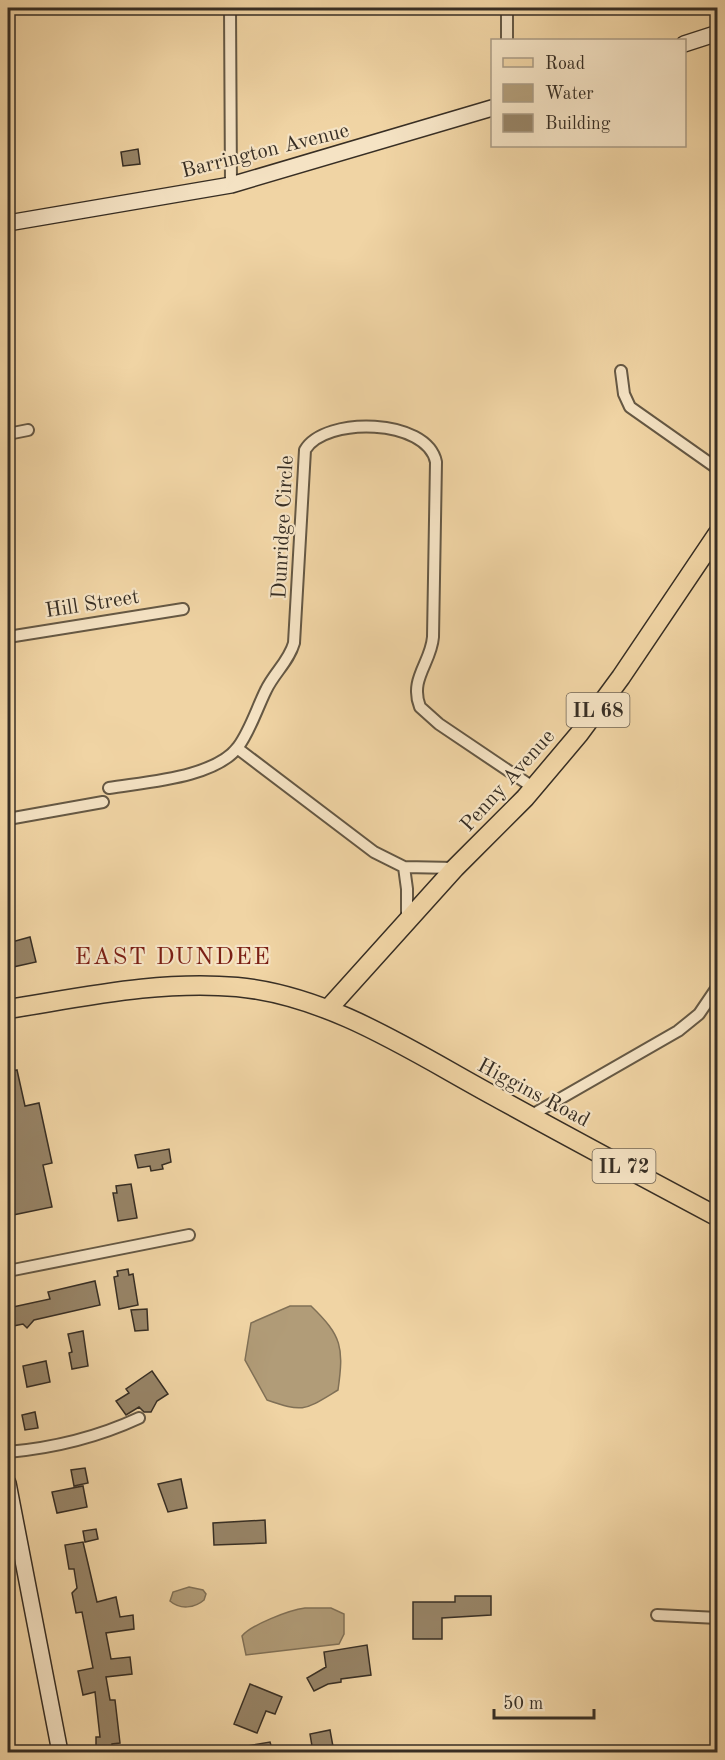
<svg xmlns="http://www.w3.org/2000/svg" width="725" height="1760" font-family="'Old Standard TT',serif">
	<rect width="100%" height="100%" fill="#f0d4a4"/>
	<filter id="stains"><feTurbulence type="fractalNoise" baseFrequency=".00333" numOctaves="4"/><feColorMatrix values="0 0 0 0 .2 0 0 0 0 .09 0 0 0 0 .02 0 0 0 .5 -.17"/></filter>
	<radialGradient id="worn" r=".72"><stop offset=".6" stop-color="#630" stop-opacity="0"/><stop offset="1" stop-color="#630" stop-opacity=".3"/></radialGradient>
	<!-- water -->
	<path fill="#b19c78" stroke="#807056" stroke-width="1.5" d="M290 1306H311C342 1336 344 1347 338 1390 305 1410 304 1413 267 1400L245 1360 251 1323Z
		M189 1587 203 1590 206 1594 204 1600C195 1608 180 1610 170 1601L173 1592Z
		M305 1608H331L344 1614V1634L339 1644 246 1655 242 1636C251 1625 289 1610 305 1608Z"/>
	<!-- building -->
	<path fill="#978467" stroke="#372e24" stroke-width="1.5" d="M138 149 140 164 123 166 121 152Z
		M30 937 36 962 13 967 8 943Z
		M17 1070 25 1106 39 1103 52 1163 43 1165 52 1207 8 1216V1072Z
		M169 1149 171 1162 162 1165 163 1169 151 1171 150 1166 138 1168 135 1155Z
		M131 1184 137 1218 118 1221 113 1193H117L116 1186Z
		M128 1269 129 1275 133 1274 138 1305 119 1309 114 1277 118 1276 117 1271Z
		M95 1281 100 1305 34 1320 27 1328 23 1324 13 1326 9 1309 13 1307 50 1299 48 1292Z
		M147 1309 148 1330 135 1331 131 1310Z
		M83 1331 88 1366 72 1369 69 1353 72 1352 68 1334Z
		M46 1361 50 1382 27 1387 23 1366Z
		M152 1371 168 1394 157 1401 151 1412H144L139 1407 126 1415 116 1401 129 1393 126 1389Z
		M35 1412 38 1428 25 1430 22 1415Z
		M85 1468 88 1483 74 1486 71 1470Z
		M181 1479 187 1508 168 1512 158 1484Z
		M83 1486 87 1507 57 1513 52 1492Z
		M265 1520 266 1543 214 1545 213 1523Z
		M96 1529 98 1539 85 1542 83 1531Z
		M83 1542 97 1602 116 1597 120 1617 133 1615 134 1629 106 1633 111 1659 130 1657 132 1674 106 1677 110 1700H115L120 1743 112 1744V1750H96V1737H100L95 1692 83 1695 78 1671 93 1668 82 1612 76 1613 72 1593 77 1588 74 1569H69L65 1545Z
		M455 1596H491V1615L442 1618V1639H413V1602H455Z
		M367 1645 371 1675 341 1679V1682L328 1684 314 1691 307 1678 326 1667 324 1652Z
		M250 1684 282 1697 275 1714 266 1711 257 1733 234 1724Z
		M330 1730 334 1752H313L310 1734Z
		M270 1742 273 1752H242L241 1747Z"/>
	<g fill="none" stroke-linecap="round" stroke-linejoin="round">
		<!-- street casing -->
		<g stroke="#655844" stroke-width="14">
			<path id="street" d="M230 8 231 185
				M507 8V40
				M621 371 624 394 630 407 718 469
				M8 434 28 430
				M8 637 183 609
				M237 748 374 852 404 867 455 868
				M109 788C144 782 215 778 238 747 250 731 257 708 266 690 274 673 289 661 294 643L305 450C325 416 427 418 436 462L433 637C431 663 409 679 420 707L439 724 534 788
				M8 819 103 802
				M404 867 407 889V920
				M530 1116 678 1031 699 1014 718 986
				M8 1271 189 1235
				M8 1452C53 1448 98 1437 139 1418
				M657 1615 718 1618"/>
		</g>
		<!-- secondary casing -->
		<g stroke="#372e24" stroke-width="18">
			<path id="secondary" d="M684 44 718 33
				M8 223 231 185 492 108
				M8 1483 60 1752"/>
		</g>
		<!-- primary casing -->
		<g stroke="#372e24" stroke-width="21">
			<path id="primary" d="M8 1009C84 997 160 980 237 987 331 996 413 1052 494 1096 568 1137 643 1177 718 1217
				M328 1009 455 868 525 798 579 734 621 677 718 533"/>
		</g>
		<!-- street -->
		<use href="#street" stroke="#f5e3c4" stroke-width="10"/>
		<!-- secondary -->
		<use href="#secondary" stroke="#f5e3c4" stroke-width="15"/>
		<!-- primary -->
		<use href="#primary" stroke="#f0d4a4" stroke-width="18"/>
	</g>
	<g text-anchor="middle" stroke-width="4.5" stroke-linejoin="round" paint-order="stroke">
		<!-- shield labels -->
		<g fill="#f5e3c4" stroke="#706454" stroke-width="1.5">
			<rect x="566.5" y="693" width="63" height="34" rx="4.5"/>
			<rect x="592.5" y="1149" width="63" height="34" rx="4.5"/>
		</g>
		<g font-size="20" font-weight="bold" fill="#372e24">
			<text x="598" y="717">IL 68</text>
			<text x="624" y="1173">IL 72</text>
		</g>
		<!-- street labels -->
		<g font-size="21" fill="#372e24" stroke="#f5e3c4">
			<text transform="translate(265 150) rotate(-14)" y="7">Barrington Avenue</text>
			<text transform="translate(282 527) rotate(-87)" y="7">Dunridge Circle</text>
			<text transform="translate(92 603) rotate(-9)" y="7">Hill Street</text>
			<text transform="translate(507 780) rotate(-48)" y="7">Penny Avenue</text>
			<text transform="translate(534 1092) rotate(28)" y="7">Higgins Road</text>
		</g>
		<!-- quarter labels -->
		<g font-size="24" letter-spacing="1.5" fill="#7a1f14" stroke="#f5e3c4">
			<text x="173" y="964">EAST DUNDEE</text>
		</g>
	</g>
	<!-- margin -->
	<rect width="725" height="1760" fill="none" stroke="#f0d4a4" stroke-width="30"/>
	<rect x="9" y="9" width="707" height="1742" fill="none" stroke="#372e24" stroke-width="3"/>
	<rect x="15" y="15" width="695" height="1730" fill="none" stroke="#372e24" stroke-width="1.5"/>
	<!-- legend -->
	<rect x="491" y="39" width="195" height="108" fill="#f5e3c4" stroke="#a99b84" stroke-width="1.5"/>
	<rect x="503" y="58" width="30" height="9" fill="#f0d4a4" stroke="#a99b84" stroke-width="1.5"/>
	<text x="545" y="69" font-size="18" fill="#372e24">Road</text>
	<rect x="503" y="84" width="30" height="18" fill="#b19c78" stroke="#a99b84" stroke-width="1.5"/>
	<text x="545" y="99" font-size="18" fill="#372e24">Water</text>
	<rect x="503" y="114" width="30" height="18" fill="#978467" stroke="#a99b84" stroke-width="1.5"/>
	<text x="545" y="129" font-size="18" fill="#372e24">Building</text>
	<!-- scale -->
	<path d="M494 1709v9h100v-9" fill="none" stroke="#372e24" stroke-width="3"/>
	<text x="503" y="1709" font-size="18" fill="#372e24" stroke="#f5e3c4" stroke-width="4.5" paint-order="stroke">50 m</text>
	<rect width="100%" height="100%" filter="url(#stains)"/>
	<rect width="100%" height="100%" fill="url(#worn)"/>
</svg>
